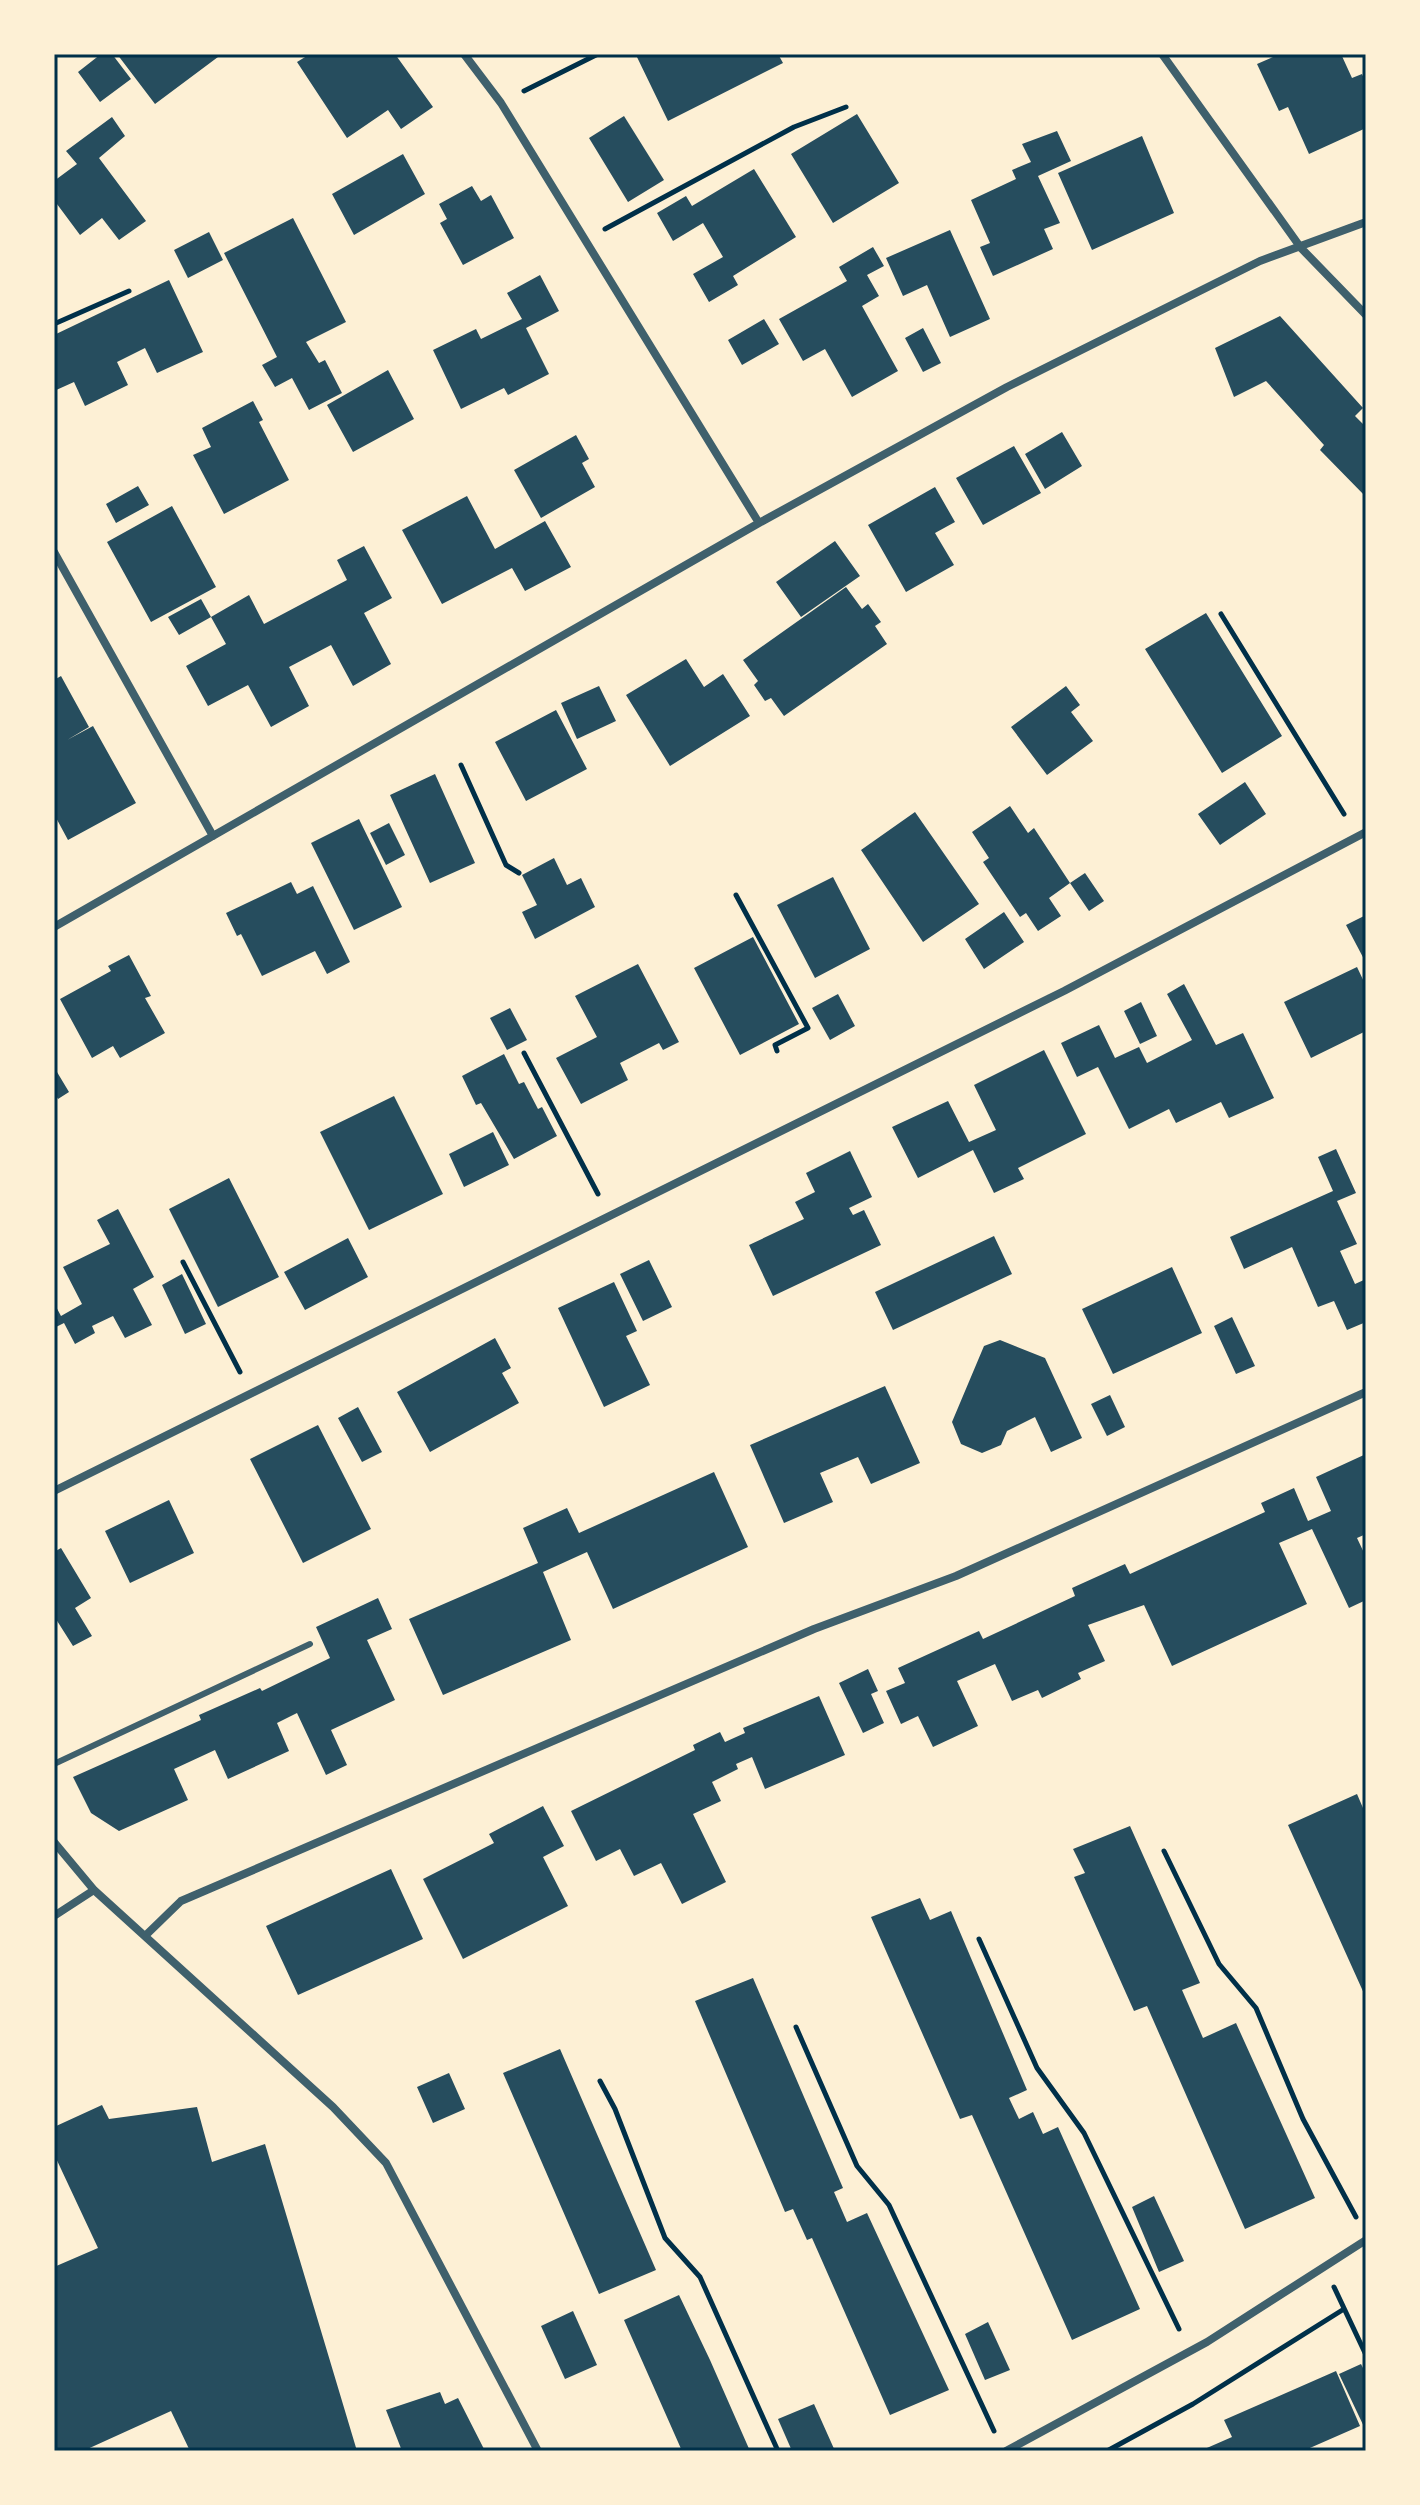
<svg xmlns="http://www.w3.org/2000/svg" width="1420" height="2505" font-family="'Crimson Pro',serif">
	<rect width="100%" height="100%" fill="#fdf0d5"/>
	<!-- building -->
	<path fill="#264d5e" d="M101 54H112L131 79 100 102 78 72Z
		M117 54H222L155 104Z
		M310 54H395L433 107 401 129 388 110 347 138 297 62Z
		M778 54 783 63 668 121 636 55Z
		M1280 54H1341L1352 78 1362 74 1366 83V128L1309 154 1288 107 1279 111 1257 64Z
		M857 114 899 183 833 223 791 154Z
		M624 116 664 180 628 202 589 138Z
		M112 117 125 136 99 158 146 221 119 240 102 218 80 235 54 200V181L77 164 66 151Z
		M1057 131 1071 161 1038 176 1060 223 1044 229 1053 249 993 276 980 247 990 243 971 200 1016 179 1012 170 1031 162 1022 144Z
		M1142 136 1174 213 1092 250 1058 173Z
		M403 154 425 194 354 235 332 194Z
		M754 169 796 237 733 276 738 285 709 302 693 274 723 257 703 223 673 241 657 213 686 196 692 206Z
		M472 186 481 201 491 195 514 238 463 265 440 223 447 219 439 204Z
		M293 218 346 322 306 342 319 363 325 360 342 393 309 410 292 378 275 387 262 365 277 357 224 253Z
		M950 230 990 319 950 337 927 285 903 296 886 258Z
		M209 232 223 260 188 278 174 250Z
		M873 247 884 266 867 275 879 296 862 306 898 371 852 397 825 349 803 361 779 319 847 281 839 267Z
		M540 275 559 311 526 328 549 374 508 395 504 388 461 409 433 350 476 329 481 339 522 319 507 293Z
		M169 280 203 352 157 373 145 348 117 362 128 385 85 406 74 382 54 391V335Z
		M1280 316 1363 408 1355 416 1366 427V497L1320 450 1324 445 1266 381 1234 397 1215 348Z
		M764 319 779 344 742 365 728 340Z
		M923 328 941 363 923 372 905 338Z
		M388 370 414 419 353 452 327 405Z
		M253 401 263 420 259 422 289 480 224 514 193 455 211 447 202 428Z
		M1062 432 1082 466 1045 489 1025 454Z
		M576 435 589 459 582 463 595 487 541 518 514 470Z
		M1014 446 1041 493 983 525 956 478Z
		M138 486 149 505 116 523 106 504Z
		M935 487 955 522 935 533 954 565 906 592 868 525Z
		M467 496 495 549 545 521 571 567 525 591 512 568 442 604 402 530Z
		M172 506 216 587 151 622 107 542Z
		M835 541 860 576 801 617 776 582Z
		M364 546 392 598 364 613 391 664 353 686 331 645 289 667 309 706 271 727 248 685 208 706 186 666 226 644 211 617 249 595 264 624 347 580 337 560Z
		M846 587 862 609 868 604 881 622 875 626 887 644 784 716 771 698 765 701 754 685 758 681 743 660Z
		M201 599 211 617 179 635 168 617Z
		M1206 613 1282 736 1222 773 1145 649Z
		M686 659 704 687 723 674 750 716 670 766 626 695Z
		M61 676 89 727 67 740 93 726 136 803 68 840 54 814V680Z
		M599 686 616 721 577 739 561 703Z
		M1066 686 1080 705 1071 712 1093 741 1047 775 1011 727Z
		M556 710 587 769 526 801 495 742Z
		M435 774 475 863 430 883 390 795Z
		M1245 782 1266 814 1220 845 1198 814Z
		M1010 806 1028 833 1034 828 1070 883 1085 873 1104 901 1089 911 1070 883 1049 898 1061 916 1038 931 1026 913 1020 917 983 862 989 858 972 832Z
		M915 812 979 904 923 942 861 850Z
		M359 819 402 907 354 930 311 843Z
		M389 823 405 855 386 865 370 833Z
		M554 858 567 885 581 878 595 907 535 939 522 912 537 905 522 875Z
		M833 877 870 949 815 978 777 905Z
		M291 882 297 894 313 886 350 962 327 974 315 951 262 976 241 934 237 936 226 913Z
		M1004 912 1024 942 984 969 965 939Z
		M1366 915V963L1346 925Z
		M753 937 799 1024 740 1055 694 968Z
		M129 955 151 996 145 998 165 1033 120 1058 113 1046 92 1058 60 999 111 971 108 966Z
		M638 964 679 1042 663 1050 659 1043 620 1063 628 1080 581 1104 556 1058 597 1037 575 996Z
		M1357 967 1366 986V1031L1311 1058 1284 1002Z
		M1184 984 1216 1045 1243 1033 1274 1098 1229 1118 1221 1102 1176 1123 1169 1109 1129 1129 1098 1067 1077 1077 1061 1043 1099 1025 1115 1058 1139 1047 1147 1063 1192 1040 1167 994Z
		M838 994 855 1026 830 1040 812 1008Z
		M1141 1002 1157 1036 1140 1044 1124 1011Z
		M510 1008 527 1040 507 1050 490 1018Z
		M1044 1050 1086 1134 1018 1168 1024 1179 994 1193 973 1150 918 1178 892 1127 948 1101 969 1142 996 1130 974 1085Z
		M504 1054 519 1084 524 1082 538 1109 542 1107 557 1136 514 1159 481 1103 476 1105 462 1076Z
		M54 1067 69 1092 58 1099 54 1092Z
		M394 1096 443 1194 369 1230 320 1132Z
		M493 1132 509 1165 464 1187 449 1154Z
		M1336 1149 1356 1193 1337 1201 1357 1244 1340 1251 1355 1284 1366 1279V1322L1347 1330 1334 1301 1318 1307 1292 1247 1244 1269 1230 1237 1333 1191 1318 1157Z
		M850 1151 872 1197 849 1208 853 1215 864 1210 881 1245 773 1296 749 1245 804 1219 795 1202 815 1192 806 1173Z
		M229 1178 279 1277 218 1307 169 1209Z
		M118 1209 154 1277 133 1289 152 1325 125 1338 113 1316 92 1326 95 1333 75 1344 64 1323 54 1328V1303L61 1316 82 1304 63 1267 110 1244 97 1220Z
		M994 1236 1012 1274 893 1330 875 1292Z
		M348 1238 368 1277 305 1310 284 1272Z
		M649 1260 672 1307 643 1321 620 1274Z
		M1172 1267 1202 1333 1113 1374 1082 1309Z
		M182 1274 206 1324 185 1334 162 1285Z
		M614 1282 637 1331 626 1336 650 1385 604 1407 558 1308Z
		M1232 1317 1255 1366 1236 1374 1214 1326Z
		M495 1338 511 1368 502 1373 519 1403 430 1452 397 1392Z
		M1000 1340 1045 1358 1082 1438 1051 1452 1035 1417 1007 1431 1001 1445 982 1453 961 1444 952 1422 984 1346Z
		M885 1386 920 1463 871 1484 858 1457 820 1473 833 1502 784 1523 750 1445Z
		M1110 1395 1125 1427 1107 1436 1091 1404Z
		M358 1407 382 1452 362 1462 338 1418Z
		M318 1425 371 1529 303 1563 250 1459Z
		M1366 1454V1534L1357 1538 1366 1557V1600L1349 1608 1312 1529 1279 1543 1307 1604 1172 1666 1144 1605 1088 1625 1105 1661 1078 1673 1081 1679 1042 1698 1038 1690 1012 1701 995 1664 957 1681 978 1726 933 1747 918 1716 901 1724 886 1691 905 1683 898 1668 979 1631 983 1639 1075 1596 1072 1588 1125 1564 1130 1574 1265 1512 1261 1503 1294 1488 1308 1521 1331 1511 1316 1477Z
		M714 1472 748 1547 613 1609 587 1552 543 1572 571 1640 443 1695 409 1619 538 1563 523 1528 567 1508 579 1533Z
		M169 1500 194 1553 130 1583 105 1531Z
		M61 1548 91 1598 75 1608 92 1636 73 1646 54 1616V1552Z
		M378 1598 392 1629 367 1640 395 1700 331 1730 347 1765 326 1775 297 1713 277 1723 289 1751 228 1779 215 1750 174 1769 188 1800 119 1831 91 1813 73 1777 201 1720 199 1715 260 1688 262 1691 330 1658 316 1627Z
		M868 1669 878 1691 871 1694 884 1723 863 1733 839 1683Z
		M819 1696 845 1755 765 1789 752 1757 736 1764 738 1769 712 1782 721 1801 693 1814 726 1882 682 1904 661 1863 634 1876 620 1849 596 1861 571 1811 695 1750 693 1745 720 1732 725 1742 745 1733 743 1728Z
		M1357 1794 1366 1815V1998L1288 1825Z
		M543 1806 564 1846 543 1857 568 1906 463 1959 423 1879 494 1843 489 1834Z
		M1130 1826 1200 1983 1182 1990 1203 2038 1236 2023 1315 2198 1245 2229 1147 2006 1134 2011 1074 1877 1085 1873 1073 1849Z
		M391 1869 423 1939 298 1995 266 1926Z
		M920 1898 930 1920 951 1911 1027 2090 1009 2098 1019 2119 1033 2112 1043 2134 1058 2127 1140 2309 1072 2340 972 2115 960 2119 871 1917Z
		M753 1978 843 2188 834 2192 847 2222 867 2213 949 2390 890 2415 812 2238 807 2240 793 2209 785 2212 695 2001Z
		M560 2049 656 2270 599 2294 503 2073Z
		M449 2073 465 2109 433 2123 417 2087Z
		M102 2105 109 2119 197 2107 212 2162 265 2144 357 2451H190L171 2411 83 2451H54V2267L98 2248 54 2154V2127Z
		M1154 2196 1184 2261 1159 2272 1132 2207Z
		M679 2295 710 2360 750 2451H682L624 2320Z
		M573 2311 597 2365 565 2379 541 2326Z
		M988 2322 1010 2370 985 2380 965 2334Z
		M1361 2364 1366 2374V2431L1339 2374Z
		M1336 2371 1360 2426 1303 2451H1200L1232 2437 1224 2420Z
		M440 2392 445 2404 458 2398 485 2451H402L386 2410Z
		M814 2404 835 2451H792L778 2419Z"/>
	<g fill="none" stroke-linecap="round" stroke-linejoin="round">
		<!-- path -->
		<path stroke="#003049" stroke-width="5" d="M524 91 598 54
			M605 229 794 127 846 107
			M54 324 129 291
			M1221 614 1344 814
			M461 765 506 865 519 873
			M736 895 808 1028 775 1045 777 1051
			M524 1053 598 1194
			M183 1262 240 1372
			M1164 1851 1219 1964 1256 2008 1303 2119 1356 2217
			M979 1939 1037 2068 1084 2133 1179 2329
			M796 2027 857 2166 889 2205 994 2431
			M600 2081 615 2109 665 2238 700 2277 778 2451
			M1334 2287 1366 2355
			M1107 2451 1193 2404 1344 2309"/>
		<!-- service -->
		<path stroke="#3f606c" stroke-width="6" d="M54 1764 310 1644"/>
		<!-- minor -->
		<path stroke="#3f606c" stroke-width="8" d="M464 54 501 103 759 523
			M1162 54 1301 248 1366 315
			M54 552 213 836
			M54 927 759 523 1007 387 1260 261 1366 222
			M54 1491 1064 991 1366 832
			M54 1842 94 1890 333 2107 386 2163 538 2451
			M54 1916 94 1890
			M146 1935 181 1901 814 1629 956 1576 1366 1392
			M1006 2451 1207 2342 1366 2240"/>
	</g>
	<!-- border -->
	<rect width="1420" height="2505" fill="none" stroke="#fdf0d5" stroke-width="112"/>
	<rect x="56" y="56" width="1308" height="2393" fill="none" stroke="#003049" stroke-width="3"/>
</svg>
